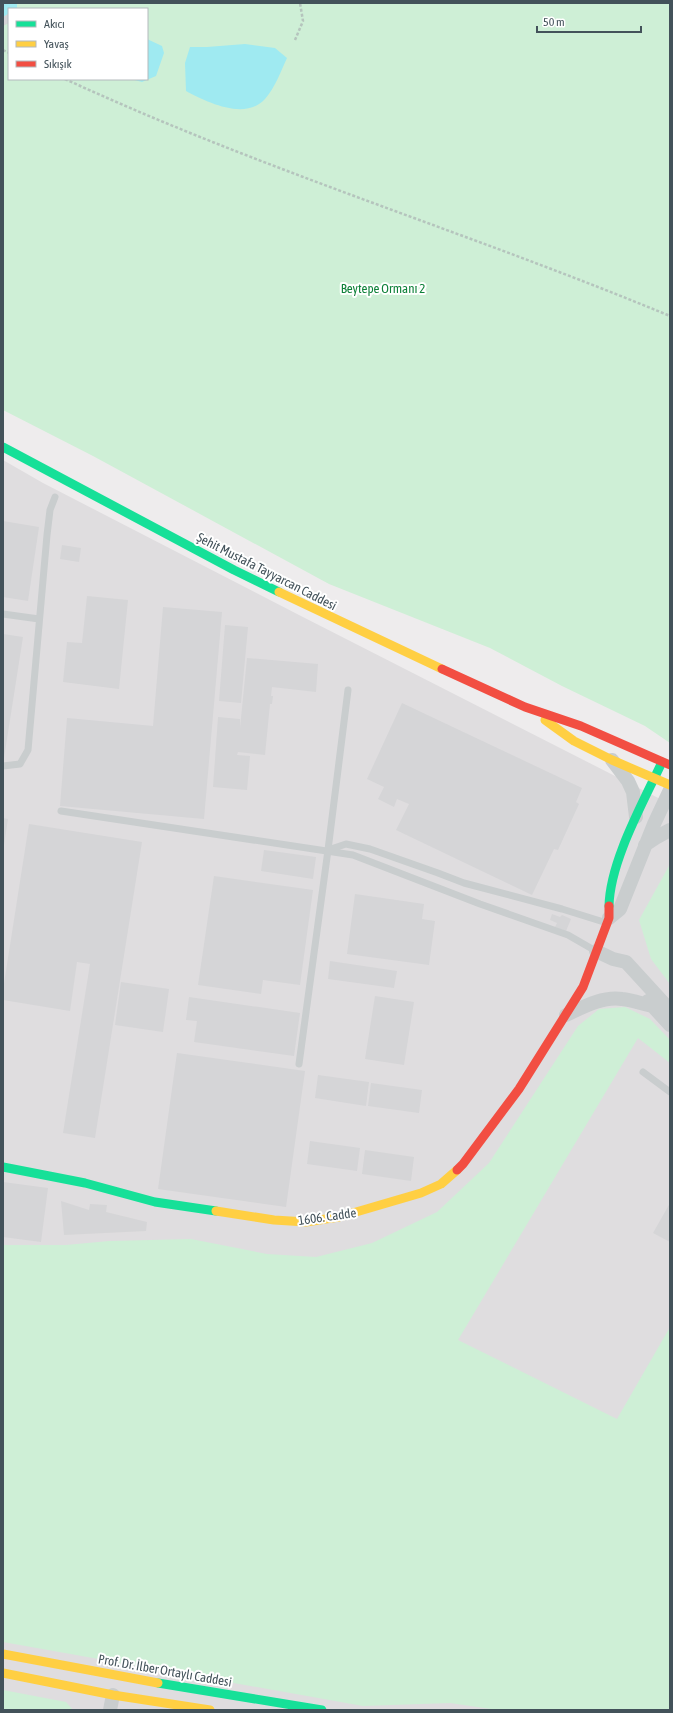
<svg xmlns="http://www.w3.org/2000/svg" width="673" height="1713" font-family="'Asap Condensed',sans-serif">
	<rect width="100%" height="100%" fill="#eeeced"/>
	<!-- education -->
	<path fill="#dfdddf" d="M3 460 43 483 299 615 670 804V1710H3Z"/>
	<!-- green -->
	<path fill="#ceefd6" fill-rule="evenodd" d="M3 3H670V743L645 726 562 686 490 648 329 584 93 456 3 410ZM9 9H147V79H9Z
		M670 864V984L651 959 639 920Z
		M625 1007 650 1019 670 1040V1063L638 1038 458 1340 617 1419 670 1327V1710H498L450 1703 363 1706 3 1642V1245H66L109 1241 191 1239 267 1254 316 1257 372 1243 437 1212 489 1163 578 1026 599 1009Z
		M3 1690 66 1702 73 1710H3Z"/>
	<!-- water -->
	<path fill="#9feaf1" d="M3 3H17V8L9 9V14L3 17Z
		M147 39 162 46 164 53 156 76 142 82 131 79H147Z
		M245 44 275 48 287 58C281 71 275 88 265 99 245 121 207 102 186 91L185 63 190 47H207Z"/>
	<!-- building -->
	<path fill="#d5d5d7" d="M8 14 9 23 3 26V17Z
		M3 521 39 527 28 601 3 597Z
		M62 545 81 548 79 562 60 559Z
		M87 596 128 600 119 689 63 682 67 642 82 643Z
		M163 607 222 612 204 819 60 806 67 718 153 726Z
		M225 625 248 627 241 703 219 701Z
		M3 634 23 637 4 758H3Z
		M247 658 318 664 316 692 272 687 271 696H273L272 704H270L265 755 238 752 237 755 250 756 247 790 213 787 218 717 240 719V728Z
		M402 703 582 788 576 802 579 804 558 850 554 849 532 895 396 830 409 804 397 799 394 807 378 799 384 787 367 779Z
		M3 818 8 819 4 845H3Z
		M29 824 142 842 95 1138 63 1133 90 964 77 962 70 1011 3 1000V990Z
		M264 850 316 857 313 879 261 871Z
		M214 876 313 890 300 985 263 980 261 994 198 985Z
		M355 894 424 904 422 919 435 921 429 965 347 954Z
		M552 914 560 917 562 915 571 919 566 931 555 927 557 923 550 920Z
		M330 961 397 971 394 988 328 979Z
		M121 982 169 989 163 1032 115 1025Z
		M375 996 414 1002 404 1065 365 1059Z
		M189 997 300 1013 294 1056 194 1042 197 1021 186 1020Z
		M177 1053 305 1071 286 1207 158 1189Z
		M318 1075 369 1082 366 1106 315 1098Z
		M371 1083 422 1090 419 1113 368 1106Z
		M310 1141 360 1148 357 1171 307 1164Z
		M365 1150 414 1157 411 1181 362 1174Z
		M3 1182 48 1188 41 1242 3 1237Z
		M61 1201 89 1210 90 1204 107 1205 106 1212 147 1222 146 1231 64 1235Z
		M670 1203V1242L653 1233Z"/>
	<g fill="none" stroke-linecap="round" stroke-linejoin="round">
		<!-- path -->
		<path stroke="#b5c4bd" stroke-width="2.5" stroke-dasharray="3 2" stroke-linecap="butt" d="M295 40 303 21 300 3
			M3 50 9 53
			M65 79C262 170 470 233 670 316"/>
		<!-- lane -->
		<path stroke="#c9cdce" stroke-width="7" d="M3 614 39 619
			M3 766 20 764 28 750 47 535 50 510 55 497
			M61 811 353 855 480 904 568 935 594 950
			M328 850 346 844 370 849 438 873 464 883 562 909 607 923
			M299 1064 328 850 348 690
			M643 1072 670 1092"/>
		<!-- street -->
		<path stroke="#c9cdce" stroke-width="14" d="M612 760 628 781 633 792 636 817
			M645 845 657 837 670 830
			M609 918 620 909 654 824 670 790
			M596 951 613 959 626 962 670 1010
			M648 1001 670 1025
			M566 1015C583 1007 603 996 622 999 633 1000 643 1004 653 1006
			M110 1710 113 1695"/>
		<!-- fast -->
		<path stroke="#16e098" stroke-width="9" d="M3 447 234 570 279 592
			M609 906C610 861 643 803 662 762
			M3 1167 85 1183 155 1202 216 1211
			M158 1683 322 1710"/>
		<!-- slow -->
		<path stroke="#ffcf43" stroke-width="9" d="M279 592 442 669
			M545 720 574 741 612 760 670 785
			M216 1211 274 1220 306 1222 339 1217 421 1193 441 1184 457 1170
			M3 1654 158 1683
			M3 1673 113 1695 210 1710"/>
		<!-- jam -->
		<path stroke="#f24e42" stroke-width="9" d="M442 669 525 707 581 726 670 765
			M457 1170 463 1164 519 1089 583 987 609 918V906"/>
	</g>
	<g text-anchor="middle" stroke-width="4" stroke-linejoin="round" paint-order="stroke">
		<!-- park labels -->
		<g font-size="13" fill="#0e8139" stroke="#fff">
			<text x="383" y="293">Beytepe Ormanı 2</text>
		</g>
		<!-- street labels -->
		<g font-size="13" fill="#43525a" stroke="#fff">
			<text transform="translate(267 571) rotate(27)" y="5">Şehit Mustafa Tayyarcan Caddesi</text>
			<text transform="translate(327 1216) rotate(-8)" y="5">1606. Cadde</text>
			<text transform="translate(165 1670) rotate(10)" y="5">Prof. Dr. İlber Ortaylı Caddesi</text>
		</g>
	</g>
	<!-- border -->
	<rect width="673" height="1713" fill="none" stroke="#43525a" stroke-width="8"/>
	<!-- legend -->
	<rect x="8" y="8" width="140" height="72" fill="#ffffff" stroke="#b4babd"/>
	<rect x="16" y="21" width="20" height="6" fill="#16e098" stroke="#b4babd"/>
	<text x="44" y="28" font-size="12" fill="#43525a">Akıcı</text>
	<rect x="16" y="41" width="20" height="6" fill="#ffcf43" stroke="#b4babd"/>
	<text x="44" y="48" font-size="12" fill="#43525a">Yavaş</text>
	<rect x="16" y="61" width="20" height="6" fill="#f24e42" stroke="#b4babd"/>
	<text x="44" y="68" font-size="12" fill="#43525a">Sıkışık</text>
	<!-- scale -->
	<path d="M537 26v6h104v-6" fill="none" stroke="#43525a" stroke-width="2"/>
	<text x="543" y="26" font-size="12" fill="#43525a" stroke="#ffffff" stroke-width="3" paint-order="stroke">50 m</text>
</svg>
